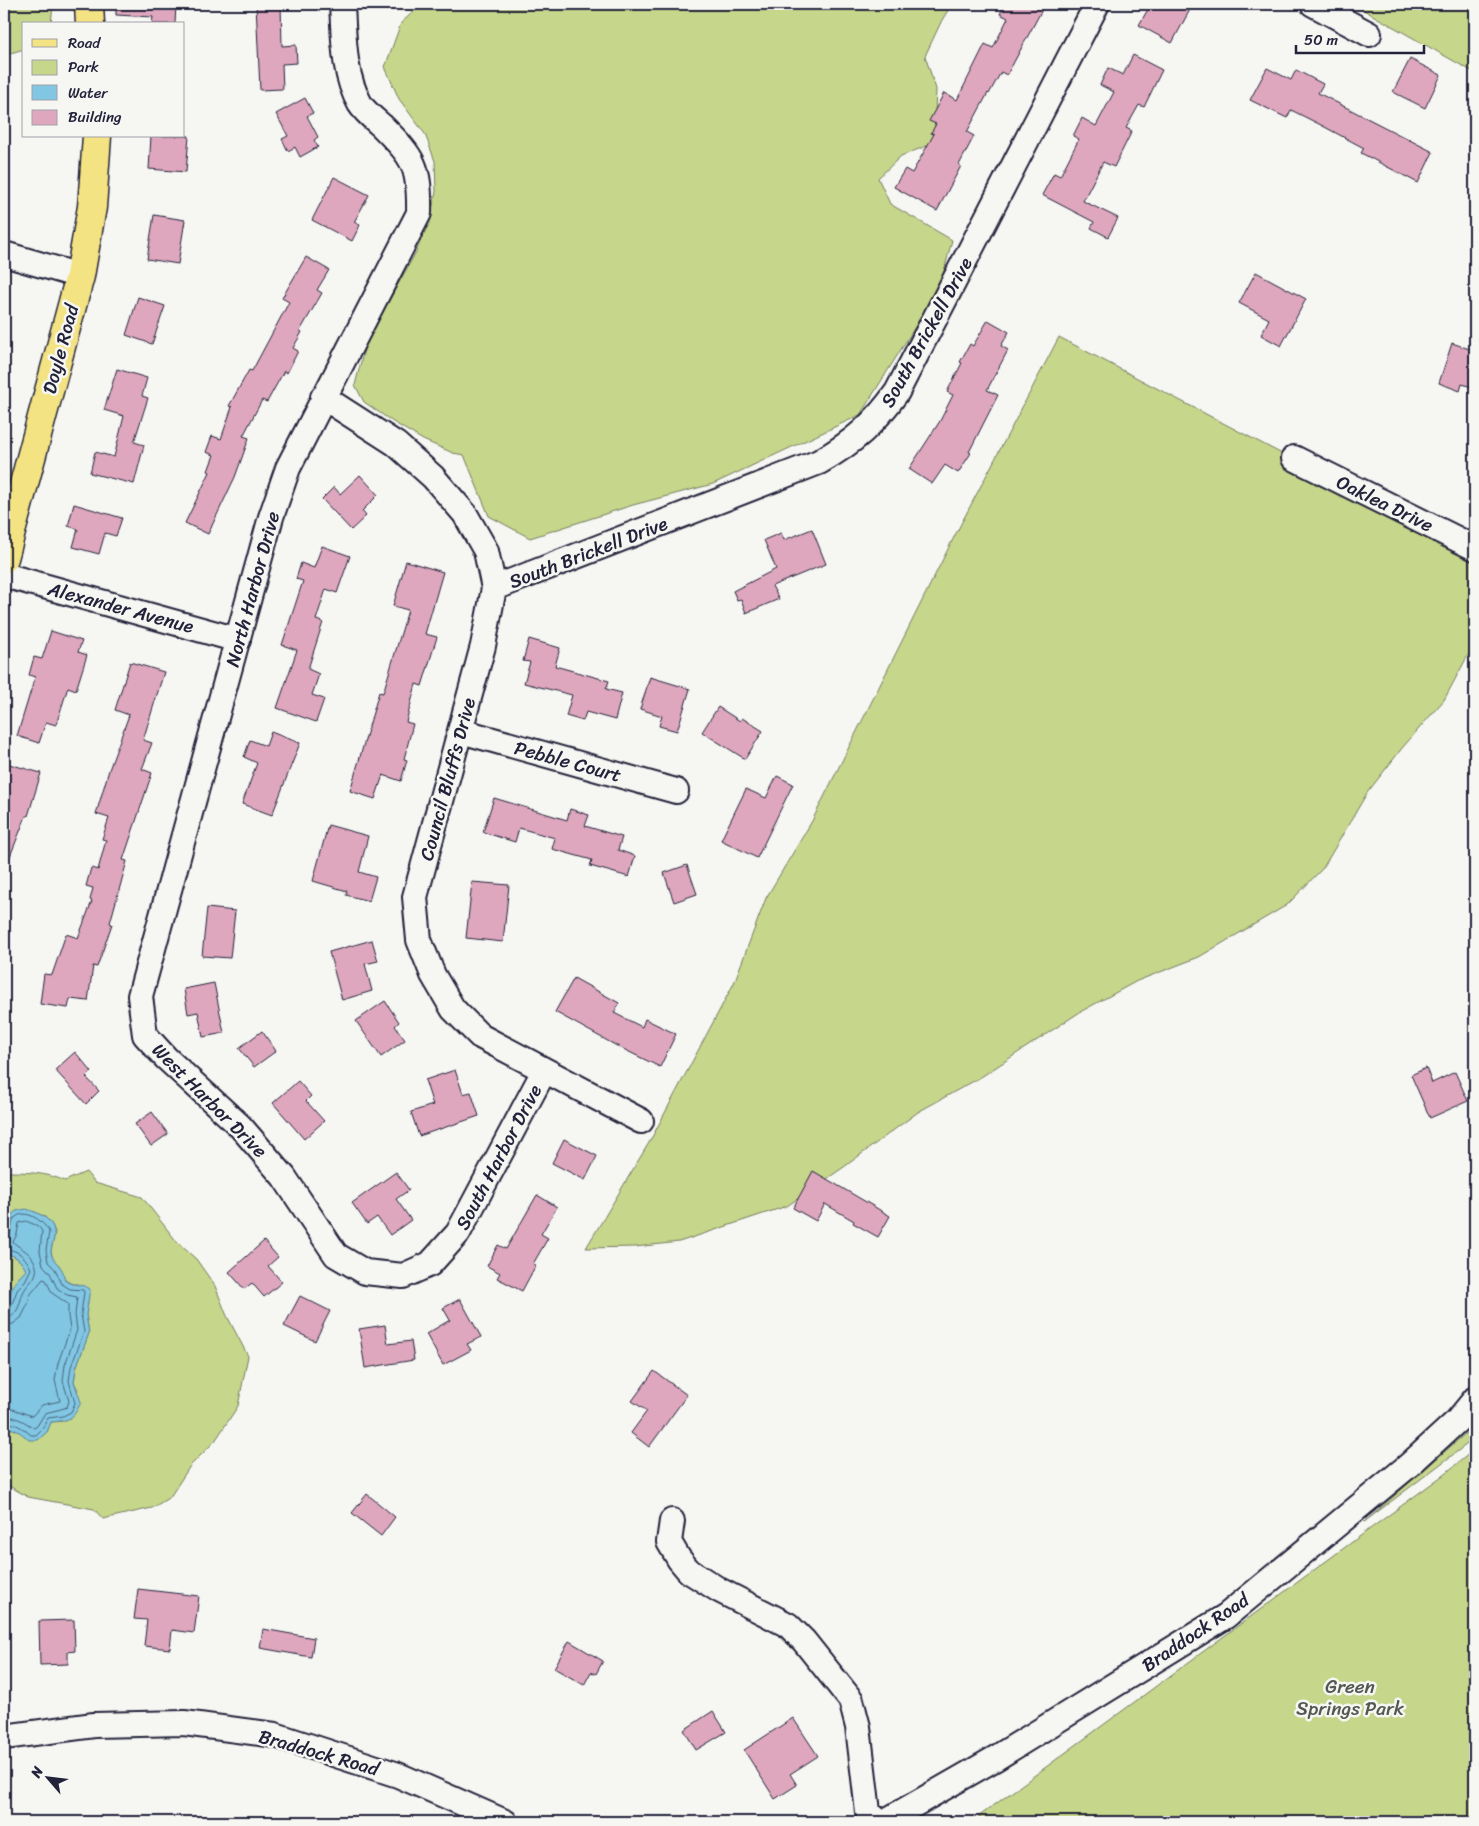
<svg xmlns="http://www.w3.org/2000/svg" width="1479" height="1826" font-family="Sriracha,sans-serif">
	<rect width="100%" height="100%" fill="#f6f6f2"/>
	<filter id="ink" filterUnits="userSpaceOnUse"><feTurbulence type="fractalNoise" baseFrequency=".02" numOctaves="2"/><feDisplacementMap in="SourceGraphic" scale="10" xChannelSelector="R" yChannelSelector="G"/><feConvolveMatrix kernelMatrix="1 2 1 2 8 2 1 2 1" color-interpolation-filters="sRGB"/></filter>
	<g filter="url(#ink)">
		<!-- green -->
		<path fill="#c6d68a" stroke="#747c62" d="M4 4H53L51 24H24V49L4 55Z
			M422 4H952L942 20 925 56 936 89 934 143 901 156 878 178 890 204 952 240 940 287 860 415 713 484 633 505 530 538 489 516 464 455 453 453 423 440 393 422 364 402 355 385 366 342 416 252 430 218 436 192 435 161 425 134 399 99 385 67 401 23Z
			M1353 4H1475V73Z
			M1059 337 1284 455 1282 461 1475 558V642L1444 700 1403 747 1367 793 1323 868 1287 905 1199 957 1137 981 1080 1012 981 1077 918 1112 844 1167 787 1206 679 1242 635 1247 586 1248 650 1141 734 983 766 898 812 821 952 541Z
			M4 1172C25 1172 45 1172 65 1181L86 1172 95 1183 142 1197 177 1242 196 1259 215 1286 227 1316 248 1356 238 1406 215 1441 190 1466 170 1497 152 1508 103 1519 94 1509 28 1497 4 1483V1428C14 1427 22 1433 29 1440L47 1432 51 1422 65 1421 78 1390 74 1382 76 1368 89 1333 86 1315 88 1302 78 1284H72L65 1280 59 1265 53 1260 51 1251 55 1232 52 1225 45 1217 35 1212 8 1218 6 1231 4 1235Z
			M4 1253C15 1255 21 1260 26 1270 22 1275 16 1280 13 1286 9 1294 10 1302 4 1309Z
			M1475 1425V1438L1364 1522 1369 1518Z
			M1475 1449V1822H989L978 1817 1442 1476Z"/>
		<!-- water -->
		<path fill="#81c6e2" stroke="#5b849f" d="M26 1209C37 1212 54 1219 54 1233 55 1239 51 1246 51 1252 52 1261 60 1264 63 1272 64 1275 64 1278 65 1280 69 1286 83 1283 90 1289L86 1315 89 1333 76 1368 74 1382 81 1402C73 1420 70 1420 51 1422L47 1432 38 1440H29C22 1433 14 1427 4 1428V1309C10 1302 9 1294 13 1286 15 1280 22 1275 26 1270 21 1260 15 1255 4 1253V1235L6 1231 8 1218 16 1211Z"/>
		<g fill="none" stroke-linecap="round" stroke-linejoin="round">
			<!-- shore -->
			<path stroke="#48647e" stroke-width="1" d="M4 1237 10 1234C12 1230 11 1223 14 1219 24 1206 45 1222 49 1232L46 1250 48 1262 55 1269 62 1284 70 1289 83 1290 84 1292 81 1314 84 1332 71 1367 69 1381 75 1403 71 1412 63 1416 48 1418 42 1429 36 1435H31C23 1428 15 1422 4 1423
				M4 1249C18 1249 26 1257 31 1269L25 1281 18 1288 10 1309 4 1312
				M4 1318C8 1318 11 1318 14 1314 20 1308 20 1300 23 1293 26 1284 39 1278 36 1266 32 1252 22 1250 13 1242L17 1234 19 1223 26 1221 38 1226 42 1231 40 1251 43 1265 50 1273 57 1288 67 1295 77 1297 75 1315 77 1330 65 1365 63 1381 69 1401 67 1407 61 1409 45 1413 37 1426 34 1428C25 1422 16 1416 4 1416
				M4 1326 13 1324 21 1318 28 1304 30 1295 43 1279 46 1280 52 1293 68 1304V1316L70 1329 58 1363 55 1380 60 1401 42 1405 32 1416 13 1409H4"/>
		</g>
		<!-- building -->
		<path fill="#dea7bd" stroke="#22223b" d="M116 4H176L175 24H152L153 17 116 15Z
			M256 4H281L282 46 296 45 297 63 282 64 283 89 260 90Z
			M1005 4H1045L1007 75 1001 72 989 94 988 93 967 132 974 136 959 165 961 166 937 211 894 187 905 169 912 173 934 134 931 133 936 124 929 121 944 93 957 100 985 44 993 48 1008 18 1000 14Z
			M1151 4H1193L1172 43 1139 25Z
			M1133 55 1162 70 1144 107 1139 105 1126 128 1132 131 1114 167 1103 162 1083 201 1118 218 1108 237 1091 228 1094 222 1042 195 1054 173 1060 176 1079 139 1073 136 1082 118 1096 126 1114 92 1100 85 1108 68 1123 75Z
			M1410 59 1441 75 1425 108 1393 92Z
			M1267 68 1291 80 1296 70 1323 84 1318 93 1433 152 1418 183 1361 153 1364 148 1321 125 1291 110 1287 118 1250 100Z
			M305 98 313 113 307 116 318 137 314 140 318 147 300 157 295 147 288 151 282 139 288 136 276 114Z
			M151 136H189L186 172 149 169Z
			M334 177 369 195 354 222 360 225 352 241 312 220Z
			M154 215 185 220 178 264 147 259Z
			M306 257 329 270 317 290 322 293 300 331 302 332 293 348 298 351 287 373 284 371 267 402 262 400 243 436 249 438 235 477 208 534 185 523 210 472 208 471 214 455 206 452 212 436 221 439 232 407 229 406 249 370 252 371 289 302 282 298Z
			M1256 272 1306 299 1281 346 1261 335 1269 319 1239 303Z
			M138 297 165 306 152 344 126 335Z
			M988 320 1009 332 1001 346 1008 350 987 390 998 395 969 452 971 453 958 473 945 465 932 484 909 469 940 421 953 395 947 392 962 363 960 362 970 344 973 346Z
			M1452 343 1475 351V388L1462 384 1460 391 1439 383Z
			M117 369 147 378 142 396 148 398 134 442 144 445 134 484 90 473 95 452 114 457 124 416 104 410Z
			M360 475 378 495 362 511 366 516 351 530 322 499 334 487 340 494Z
			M74 504 122 518 116 536 105 533 99 554 73 547 78 529 68 526Z
			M812 529 826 564 772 586 779 599 746 613 741 599 737 600 733 591 776 569 764 540 781 533 784 540Z
			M322 546 350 556 337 593 326 589 316 620 323 622 308 669 319 674 312 695 324 699 316 722 277 708 297 650 282 645 303 581 296 579 301 563 314 568Z
			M406 561 443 572 425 634 437 637 422 686 416 684 406 722 413 724 404 759 407 760 401 781 383 775 375 799 350 791 379 692 383 693 408 610 393 606Z
			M51 631 82 641 78 652 87 655 76 690 68 687 56 725 46 722 39 743 17 736 35 677 29 675 34 657 42 659Z
			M529 639 560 648 555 666 609 681 606 689 622 693 615 720 586 712 583 721 566 716 572 695 524 683 530 662 523 661Z
			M130 662 164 672 143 740 152 743 142 769 152 773 123 860 127 861 110 923 112 924 97 967 93 966 88 1001 70 999 68 1008 40 1004 44 974 52 975 66 934 78 938 92 901 90 900 93 888 86 886 91 868 98 870 106 840 102 839 109 818 96 814 109 770 129 715 115 710Z
			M650 677 690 689 677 731 659 726 662 716 640 709Z
			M718 707 740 721 742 718 763 731 745 759 702 732Z
			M271 732 300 743 272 815 242 804 257 763 244 757 250 740 266 746Z
			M9 764 41 773 28 816H26L5 869 4 782Z
			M777 776 793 784 757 858 721 840 746 789 766 798Z
			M494 798 567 820 570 809 589 815 585 826 622 837 618 850 635 856 629 877 590 866 592 860 552 849 555 838 519 828 515 842 483 832Z
			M328 825 368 836 359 872 376 877 369 901 346 895 347 891 313 881Z
			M687 865 697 894 674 902 664 873Z
			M472 882 509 885 503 942 466 938Z
			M207 908 235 911 230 958 202 956Z
			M372 940 378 961 365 964 372 991 342 1000 329 952Z
			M574 978 619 1003 614 1013 642 1027 645 1019 676 1034 660 1067 615 1045 555 1012Z
			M214 983 224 1033 203 1037 198 1012 188 1014 184 989Z
			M385 1001 399 1022 395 1026 405 1040 381 1057 356 1021Z
			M262 1031 276 1051 254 1067 239 1048Z
			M75 1052 92 1072 86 1077 99 1091 86 1104 55 1070Z
			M1426 1068 1432 1083 1455 1072 1468 1101 1430 1118 1411 1075Z
			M455 1070 463 1094 471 1092 479 1116 419 1136 411 1112 433 1105 425 1080Z
			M298 1081 311 1096 306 1101 324 1121 304 1139 273 1103Z
			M152 1112 168 1134 151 1146 135 1124Z
			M564 1139 597 1156 585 1180 552 1163Z
			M813 1171 890 1216 878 1237 853 1223 854 1221 825 1204 816 1221 793 1208Z
			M396 1172 409 1190 396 1199 411 1220 390 1235 377 1217 367 1224 352 1203Z
			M537 1195 557 1207 541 1234 548 1238 533 1264 536 1265 522 1291 497 1278 500 1273 487 1266 498 1245 506 1249Z
			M264 1241 278 1257 268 1266 282 1282 264 1297 252 1283 244 1289 229 1272Z
			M300 1296 330 1311 315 1341 284 1326Z
			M460 1299 481 1337 467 1344 471 1350 443 1365 426 1334 450 1320 443 1308Z
			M385 1325 388 1344 411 1341 414 1360 365 1368 359 1329Z
			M654 1371 687 1395 649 1447 631 1433 647 1411 632 1401Z
			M367 1494 395 1517 381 1536 352 1513Z
			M138 1589 199 1596 194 1633 172 1630 170 1649 144 1646 147 1620 134 1619Z
			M74 1620 75 1651 68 1652V1664L40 1665 39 1621Z
			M263 1629 314 1638 311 1657 260 1648Z
			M569 1641 603 1661 596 1674 591 1672 584 1685 554 1668Z
			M713 1711 726 1732 696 1750 684 1730Z
			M793 1718 818 1756 790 1774 797 1785 775 1799 744 1750Z"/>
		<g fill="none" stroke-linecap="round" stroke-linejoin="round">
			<!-- minor casing -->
			<g stroke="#22223b" stroke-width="28">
				<path id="minor" d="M342 4C344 38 343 74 360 104 365 112 375 120 382 126 414 158 420 166 419 213L288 468 271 517 140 996 145 1035 166 1058 240 1126 284 1177 336 1255 365 1272 403 1276 430 1264 458 1233 544 1071
					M1313 4 1369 34
					M4 254 80 276
					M323 397 396 444 433 477 465 514 486 551 494 588 483 646 415 897 419 940 433 975 453 1009 480 1036 641 1121
					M1294 458 1475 548
					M4 575 238 640
					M494 588 819 462C854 442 874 424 897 392L1097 4
					M461 731 676 791
					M672 1521 669 1542 679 1559 689 1571 719 1590 788 1625 804 1641 851 1700 858 1727 868 1812 879 1822
					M4 1737 94 1725 184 1723 275 1735 398 1775 505 1822
					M884 1822 996 1758 1226 1616 1408 1466 1457 1421 1475 1399"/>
			</g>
			<!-- major casing -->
			<g stroke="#22223b" stroke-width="31">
				<path id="major" d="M89 4 90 24
					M4 558 80 276 92 207 97 136"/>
			</g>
			<!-- minor -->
			<use href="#minor" stroke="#f6f6f2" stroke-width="24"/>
			<!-- major -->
			<use href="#major" stroke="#f4e382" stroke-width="28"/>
		</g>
	</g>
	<g text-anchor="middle" stroke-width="5" stroke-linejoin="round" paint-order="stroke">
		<!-- street labels -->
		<g font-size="19" fill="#22223b" stroke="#f6f6f2">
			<text transform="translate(926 332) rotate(-61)" y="7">South Brickell Drive</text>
			<text transform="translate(60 349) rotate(-75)" y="7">Doyle Road</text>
			<text transform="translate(1385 503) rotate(26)" y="7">Oaklea Drive</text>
			<text transform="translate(588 552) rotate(-21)" y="7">South Brickell Drive</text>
			<text transform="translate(252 589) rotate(-75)" y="7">North Harbor Drive</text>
			<text transform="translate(121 607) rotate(15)" y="7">Alexander Avenue</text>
			<text transform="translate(568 761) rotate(15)" y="7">Pebble Court</text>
			<text transform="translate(447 779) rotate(-75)" y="7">Council Bluffs Drive</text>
			<text transform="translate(210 1100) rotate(45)" y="7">West Harbor Drive</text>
			<text transform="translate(498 1157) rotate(-62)" y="7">South Harbor Drive</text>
			<text transform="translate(1195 1632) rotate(-34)" y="7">Braddock Road</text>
			<text transform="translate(319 1752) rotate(16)" y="7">Braddock Road</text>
		</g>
		<!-- park labels -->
		<g font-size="19" fill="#535853" stroke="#f6f6f2">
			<text x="1350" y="1693">Green<tspan x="1350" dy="22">Springs Park</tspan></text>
		</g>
	</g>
	<!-- margin -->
	<rect width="1479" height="1826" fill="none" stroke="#f6f6f2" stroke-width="20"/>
	<rect x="10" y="10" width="1459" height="1806" fill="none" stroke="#22223b" stroke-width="2" filter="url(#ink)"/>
	<!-- legend -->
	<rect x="22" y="22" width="162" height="115" fill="#f6f6f2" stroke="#a1a1a9"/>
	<rect x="32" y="39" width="25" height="8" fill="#f4e382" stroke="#a1a1a9"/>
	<text x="68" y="48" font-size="15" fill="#22223b">Road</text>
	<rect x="32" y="60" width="25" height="15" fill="#c6d68a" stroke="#a1a1a9"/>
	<text x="68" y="72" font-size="15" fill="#22223b">Park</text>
	<rect x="32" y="85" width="25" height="15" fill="#81c6e2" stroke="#a1a1a9"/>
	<text x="68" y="98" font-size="15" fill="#22223b">Water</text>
	<rect x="32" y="110" width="25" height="15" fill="#dea7bd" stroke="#a1a1a9"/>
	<text x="68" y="122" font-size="15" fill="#22223b">Building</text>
	<!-- north arrow -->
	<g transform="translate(48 1778) rotate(298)" stroke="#f6f6f2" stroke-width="4" paint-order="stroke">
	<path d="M0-4L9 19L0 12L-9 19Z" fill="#22223b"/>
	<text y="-8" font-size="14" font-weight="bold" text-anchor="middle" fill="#22223b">N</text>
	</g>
	<!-- scale -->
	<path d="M1296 45v8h128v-8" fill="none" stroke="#22223b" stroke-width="2.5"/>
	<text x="1304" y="45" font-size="15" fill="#22223b" stroke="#f6f6f2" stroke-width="4" paint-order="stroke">50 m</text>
</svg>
